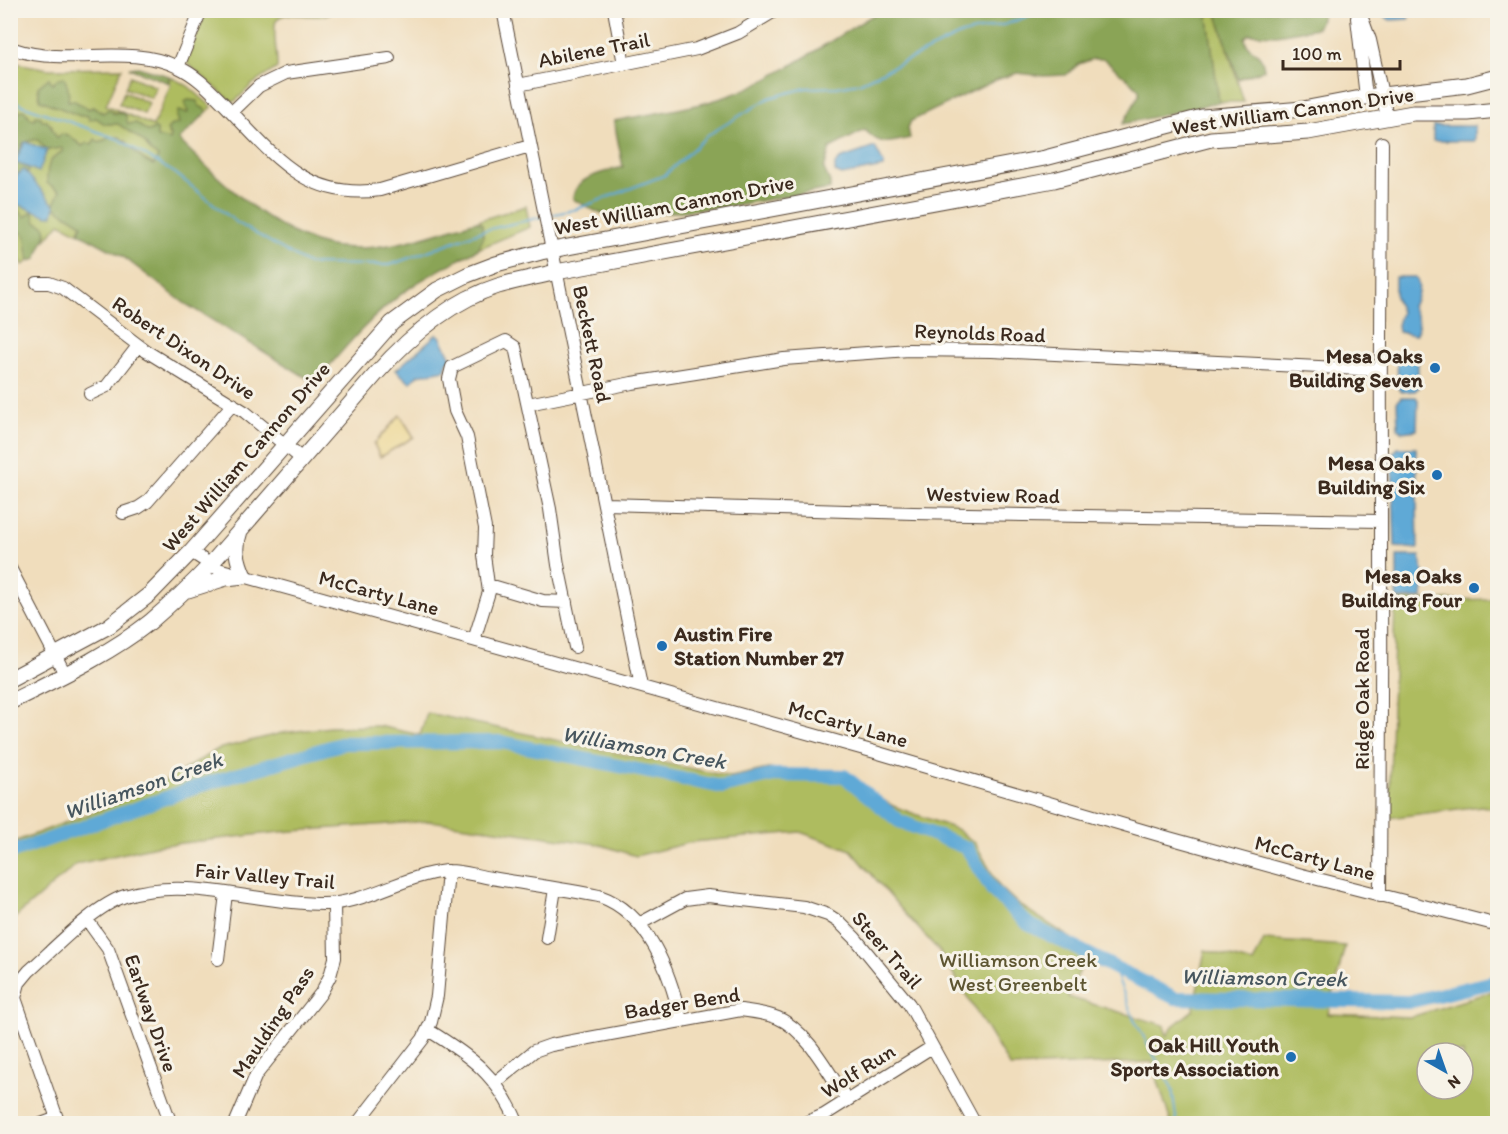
<svg xmlns="http://www.w3.org/2000/svg" width="1508" height="1134" font-family="Itim,sans-serif">
	<rect width="100%" height="100%" fill="#f7f3e8"/>
	<filter id="ink" filterUnits="userSpaceOnUse"><feTurbulence type="fractalNoise" baseFrequency=".0167" numOctaves="2"/><feDisplacementMap in="SourceGraphic" scale="12" xChannelSelector="R" yChannelSelector="G"/><feConvolveMatrix kernelMatrix="1 2 1 2 8 2 1 2 1" color-interpolation-filters="sRGB"/></filter>
	<filter id="wash" filterUnits="userSpaceOnUse"><feTurbulence type="fractalNoise" baseFrequency=".008" numOctaves="4" result="noise"/><feDisplacementMap in="SourceGraphic" scale="24" xChannelSelector="R" yChannelSelector="G"/><feGaussianBlur stdDeviation="1.35" result="paint"/><feColorMatrix in="noise" values="0 0 0 0 0 0 0 0 0 0 0 0 0 0 0 0 0 1.4 0 .05"/><feComposite in="paint" operator="in"/></filter>
	<g filter="url(#wash)">
		<rect width="100%" height="100%" fill="#f0ddbc"/>
		<!-- green -->
		<path fill="#aebc5f" stroke="#74733e" stroke-width="1.5" fill-rule="evenodd" d="M206 11H333C318 24 283 6 276 21 272 32 278 56 277 68L253 84 235 101 232 102 186 62Z
			M1207 11H1216L1244 102H1219Z
			M10 62 49 69 122 68 106 105 153 126 171 84 169 83V76L188 86 212 107 206 113 205 109 185 102 189 113H186L178 124 170 126 168 135 171 137 170 140 157 138V130L147 131 136 123 128 124 119 112 103 113 93 107 89 109 83 105 68 101 50 82 49 78 38 87 40 100 80 116 83 115 96 118 105 124H118L144 142 151 152 158 157 154 165C143 160 131 151 125 140H105L82 146 68 135 57 138 53 133 52 125 30 118 28 114C18 115 15 114 11 106Z
			M130 76 156 87 151 98 125 88Z
			M124 92 149 103 144 114 119 104Z
			M37 139 41 141 47 150 62 148 63 151 49 165 48 174 52 186 60 191 54 204 61 211 82 224 79 233 60 223 46 240V232L29 215 25 217 17 209 11 213V171L12 175 23 143Z
			M526 206 530 227 478 249 483 238 482 224 477 221Z
			M10 215C15 223 21 229 25 236 29 242 28 254 29 261L23 265 11 244Z
			M1497 599V809L1481 806 1389 818 1395 601Z
			M427 713 731 777 768 769 805 770 844 777 893 806 956 829 975 843 999 886 1018 904 1089 950 1068 997 1164 1025 1167 1036 1173 1026 1193 1010 1205 950 1253 963 1264 940 1345 946 1328 1014 1411 1017 1497 990V1123H1171L1152 1062 1010 1067 940 952 901 909 851 850 800 832 692 842 636 856 598 844 430 821 280 832 156 846 77 864 11 921 10 844 14 842 104 808 167 780 218 749 282 733 330 727 379 726 420 735ZM1427 1053H1463V1089H1427Z"/>
		<!-- forest -->
		<path fill="#8aa456" stroke="#62673a" stroke-width="1.5" d="M880 11H1207L1219 102 1123 124 1139 95V89L1104 59H1093L1079 64 1066 75 1043 76 1017 73 996 80 911 121 908 128 910 138C889 143 881 147 865 130L830 148 824 169 830 182V189L730 206 618 218 597 212 573 199C574 176 606 172 623 167L614 121C653 113 694 108 731 95 782 76 833 38 880 11Z
			M1216 11V10L1327 11 1322 14 1320 22 1317 28 1277 35 1249 34 1245 38C1247 54 1262 47 1264 70L1238 79Z
			M138 67 169 76V83L129 68Z
			M64 77C67 86 70 90 68 101L73 100 89 109 92 107 103 113 109 109 113 113 125 114 128 124 136 123 147 131H152L154 128 157 130V137L170 140 171 137 167 130 170 126 179 123 177 117 178 111 188 113 185 102 188 100 197 101 199 106 205 109 206 113 179 140C219 179 274 235 330 246 340 248 352 248 362 248 401 247 440 231 477 221L482 224 483 238 478 249C457 261 434 272 414 285 375 311 345 347 315 383L184 303 122 256 79 233 82 224 56 208 54 204 60 191 47 183C47 165 48 160 63 151L62 148 47 150C36 139 41 137 23 143L15 162 30 169 28 173 26 171 18 173 17 177 12 175C9 167 9 155 13 146L11 138V106L13 111 18 114 20 111 24 110 30 118 34 120 36 116 41 117 42 121H47C52 126 53 132 57 138L61 134 68 135 82 146 87 143 92 144 95 139 99 142 105 140 108 137H120L146 162 154 165 158 157 151 152 144 142 118 124H105L96 118 89 120 88 115 80 116 40 100 38 87 49 78 53 84 57 79Z
			M17 209 25 217 33 211 36 222 44 225C50 240 38 245 37 259L29 261 25 235 20 232H14L11 228 13 220 11 215V210Z"/>
		<!-- sand -->
		<path fill="#eeda9e" stroke="#94825e" stroke-width="1.5" d="M400 415 414 437 380 457 374 444Z"/>
		<!-- water -->
		<path fill="#5ea9d6" stroke="#4c6a7a" stroke-width="1.5" d="M1382 11H1409V19L1390 20 1384 16Z
			M1433 126H1475V141H1433Z
			M25 142 47 150 39 172 15 162Z
			M875 147 884 164 883 167 842 175 835 172V164L840 159Z
			M24 170 55 206 53 215 48 216 11 202C10 191 13 175 24 170Z
			M1395 277H1416C1421 286 1418 298 1412 306 1416 315 1422 325 1415 335L1398 332 1397 325 1401 312 1395 297Z
			M437 334 440 336 452 360 447 362 445 370 418 375 410 383 396 370Z
			M1402 351 1416 352 1418 356V388L1415 391 1401 392 1398 388 1397 356Z
			M1401 397H1416L1418 400 1417 430 1402 432 1398 428 1397 402Z
			M1398 448H1416L1418 549 1395 547 1392 458 1394 452Z
			M1397 556H1420L1424 578 1422 598 1397 599Z"/>
		<g fill="none" stroke-linecap="round" stroke-linejoin="round">
			<!-- stream -->
			<path stroke="#5ea9d6" stroke-width="2" d="M10 98 22 105 118 139 175 173 236 222 308 264 390 265 485 230 542 217
				M551 215 577 209 665 175 708 135 769 98 806 88 837 87 859 83 962 34 1007 24 1044 10
				M1114 969 1134 1019 1172 1088 1177 1124"/>
			<!-- river -->
			<path stroke="#5ea9d6" stroke-width="14" d="M10 853 202 785 344 743 501 742 722 787 774 775 844 776 899 821 967 848 993 891 1028 924 1175 998 1408 1002 1498 981"/>
		</g>
	</g>
	<g filter="url(#ink)">
		<g fill="none" stroke-linecap="round" stroke-linejoin="round">
			<!-- minor casing -->
			<g stroke="#564536" stroke-width="14">
				<path id="minor" d="M503 10C548 236 597 461 641 686
					M614 10 624 64
					M1359 10 1370 40 1387 117
					M1357 18 1366 97
					M10 48C25 53 40 56 55 56 95 58 140 49 178 67 196 75 210 90 224 104 271 152 304 201 380 190L530 146
					M178 67 201 10
					M518 85 697 49 738 33 776 10
					M232 112 259 86 286 73 389 58
					M37 283H49L63 288 146 351 245 412 302 459
					M90 394 107 386 138 346
					M528 404 632 383 784 359 909 350 992 351 1379 370
					M606 504 913 513 1380 521
					M123 513 138 508 147 502 233 404
					M191 552 218 569 875 752 1169 838 1302 875 1498 925
					M10 568 65 674
					M489 585 543 601 566 602
					M474 640 489 592 484 555 485 528 467 437 455 411 449 379 452 367 506 341 515 347 550 509 558 565 575 647
					M1380 896C1383 645 1379 394 1382 143
					M87 920 108 949 171 1124
					M639 924 685 899 708 896 804 907 828 915 839 922 855 938 909 1004 975 1124
					M547 938 555 889
					M218 959 226 894
					M428 1030C472 1057 497 1075 518 1124
					M496 1082 534 1051 551 1045 741 1010C754 1012 766 1013 778 1018 808 1031 829 1074 847 1100
					M41 1124 57 1118
					M59 1124 15 998 19 983 29 971C54 949 94 906 125 896 190 876 257 904 323 904 366 904 404 875 446 871 460 870 477 876 491 878 527 884 563 889 599 896 649 913 670 973 681 1020
					M235 1124 256 1075 321 993 330 976 335 958 334 904
					M357 1124 423 1039 431 1022 437 996 448 871
					M803 1124 824 1115 932 1047"/>
			</g>
			<!-- major casing -->
			<g stroke="#564536" stroke-width="17">
				<path id="major" d="M188 590 226 578 244 576C237 560 234 548 240 531
					M10 679 109 626 150 594 191 552 392 323 437 290 467 275 496 264 541 252 1045 158 1202 117 1303 109 1366 97 1467 85 1498 77
					M10 702C58 678 108 655 150 622 171 604 191 585 210 565L376 374C409 337 450 301 498 286 517 280 537 277 556 272L1054 180 1211 139 1308 132 1413 113H1468L1498 110"/>
			</g>
			<!-- minor -->
			<use href="#minor" stroke="#fff" stroke-width="12"/>
			<!-- major -->
			<use href="#major" stroke="#fff" stroke-width="15"/>
		</g>
	</g>
	<!-- markers -->
	<g fill="#1f6fb2" stroke="#f7f3e8" stroke-width="2">
		<circle cx="1435" cy="368" r="6"/>
		<circle cx="1437" cy="475" r="6"/>
		<circle cx="1474" cy="588" r="6"/>
		<circle cx="662" cy="646" r="6"/>
		<circle cx="1291" cy="1057" r="6"/>
	</g>
	<g text-anchor="middle" stroke-width="6" stroke-linejoin="round" paint-order="stroke">
		<!-- street labels -->
		<g font-size="21" fill="#3b2a1e" stroke="#f7f3e8">
			<text transform="translate(594 50) rotate(-11)" y="7">Abilene Trail</text>
			<text transform="translate(1293 111) rotate(-8)" y="7">West William Cannon Drive</text>
			<text transform="translate(674 205) rotate(-11)" y="7">West William Cannon Drive</text>
			<text transform="translate(980 333) rotate(2)" y="7">Reynolds Road</text>
			<text transform="translate(592 344) rotate(78)" y="7">Beckett Road</text>
			<text transform="translate(184 348) rotate(34)" y="7">Robert Dixon Drive</text>
			<text transform="translate(246 457) rotate(-49)" y="7">West William Cannon Drive</text>
			<text transform="translate(993 495) rotate(1)" y="7">Westview Road</text>
			<text transform="translate(379 593) rotate(15)" y="7">McCarty Lane</text>
			<text transform="translate(1362 699) rotate(-90)" y="7">Ridge Oak Road</text>
			<text transform="translate(848 724) rotate(16)" y="7">McCarty Lane</text>
			<text transform="translate(1315 858) rotate(15)" y="7">McCarty Lane</text>
			<text transform="translate(265 876) rotate(5)" y="7">Fair Valley Trail</text>
			<text transform="translate(887 950) rotate(49)" y="7">Steer Trail</text>
			<text transform="translate(682 1003) rotate(-9)" y="7">Badger Bend</text>
			<text transform="translate(151 1013) rotate(71)" y="7">Earlway Drive</text>
			<text transform="translate(273 1022) rotate(-56)" y="7">Maulding Pass</text>
			<text transform="translate(858 1071) rotate(-32)" y="7">Wolf Run</text>
		</g>
		<!-- poi labels -->
		<g font-size="21" font-weight="bold" fill="#3b2a1e" stroke="#f7f3e8" text-anchor="end">
			<text x="1423" y="363">Mesa Oaks<tspan x="1423" dy="24">Building Seven</tspan></text>
			<text x="1425" y="470">Mesa Oaks<tspan x="1425" dy="24">Building Six</tspan></text>
			<text x="1462" y="583">Mesa Oaks<tspan x="1462" dy="24">Building Four</tspan></text>
			<text x="674" y="641" text-anchor="start">Austin Fire<tspan x="674" dy="24">Station Number 27</tspan></text>
			<text x="1279" y="1052">Oak Hill Youth<tspan x="1279" dy="24">Sports Association</tspan></text>
		</g>
		<!-- park labels -->
		<g font-size="21" fill="#5e5632" stroke="#f7f3e8">
			<text x="1018" y="967">Williamson Creek<tspan x="1018" dy="24">West Greenbelt</tspan></text>
		</g>
		<!-- water labels -->
		<g font-size="22" font-style="italic" fill="#47565e" stroke="#f7f3e8">
			<text transform="translate(644 747) rotate(10)" y="8">Williamson Creek</text>
			<text transform="translate(143 785) rotate(-19)" y="8">Williamson Creek</text>
			<text transform="translate(1264 977) rotate(1)" y="8">Williamson Creek</text>
		</g>
	</g>
	<!-- margin -->
	<rect width="1508" height="1134" fill="none" stroke="#f7f3e8" stroke-width="36"/>
	<!-- north arrow -->
	<g transform="translate(1445 1071) rotate(140)"><circle r="28" fill="#f7f3e8" stroke="#aca397" stroke-width="1.5"/>
	<path d="M0-4.5L10 22L0 15L-10 22Z" fill="#1f6fb2"/>
	<text y="-9" font-size="16" font-weight="bold" text-anchor="middle" fill="#3b2a1e">N</text>
	</g>
	<!-- scale -->
	<path d="M1283 60v9h117v-9" fill="none" stroke="#3b2a1e" stroke-width="3"/>
	<text x="1292" y="60" font-size="18" fill="#3b2a1e" stroke="#f7f3e8" stroke-width="4.5" paint-order="stroke">100 m</text>
</svg>
